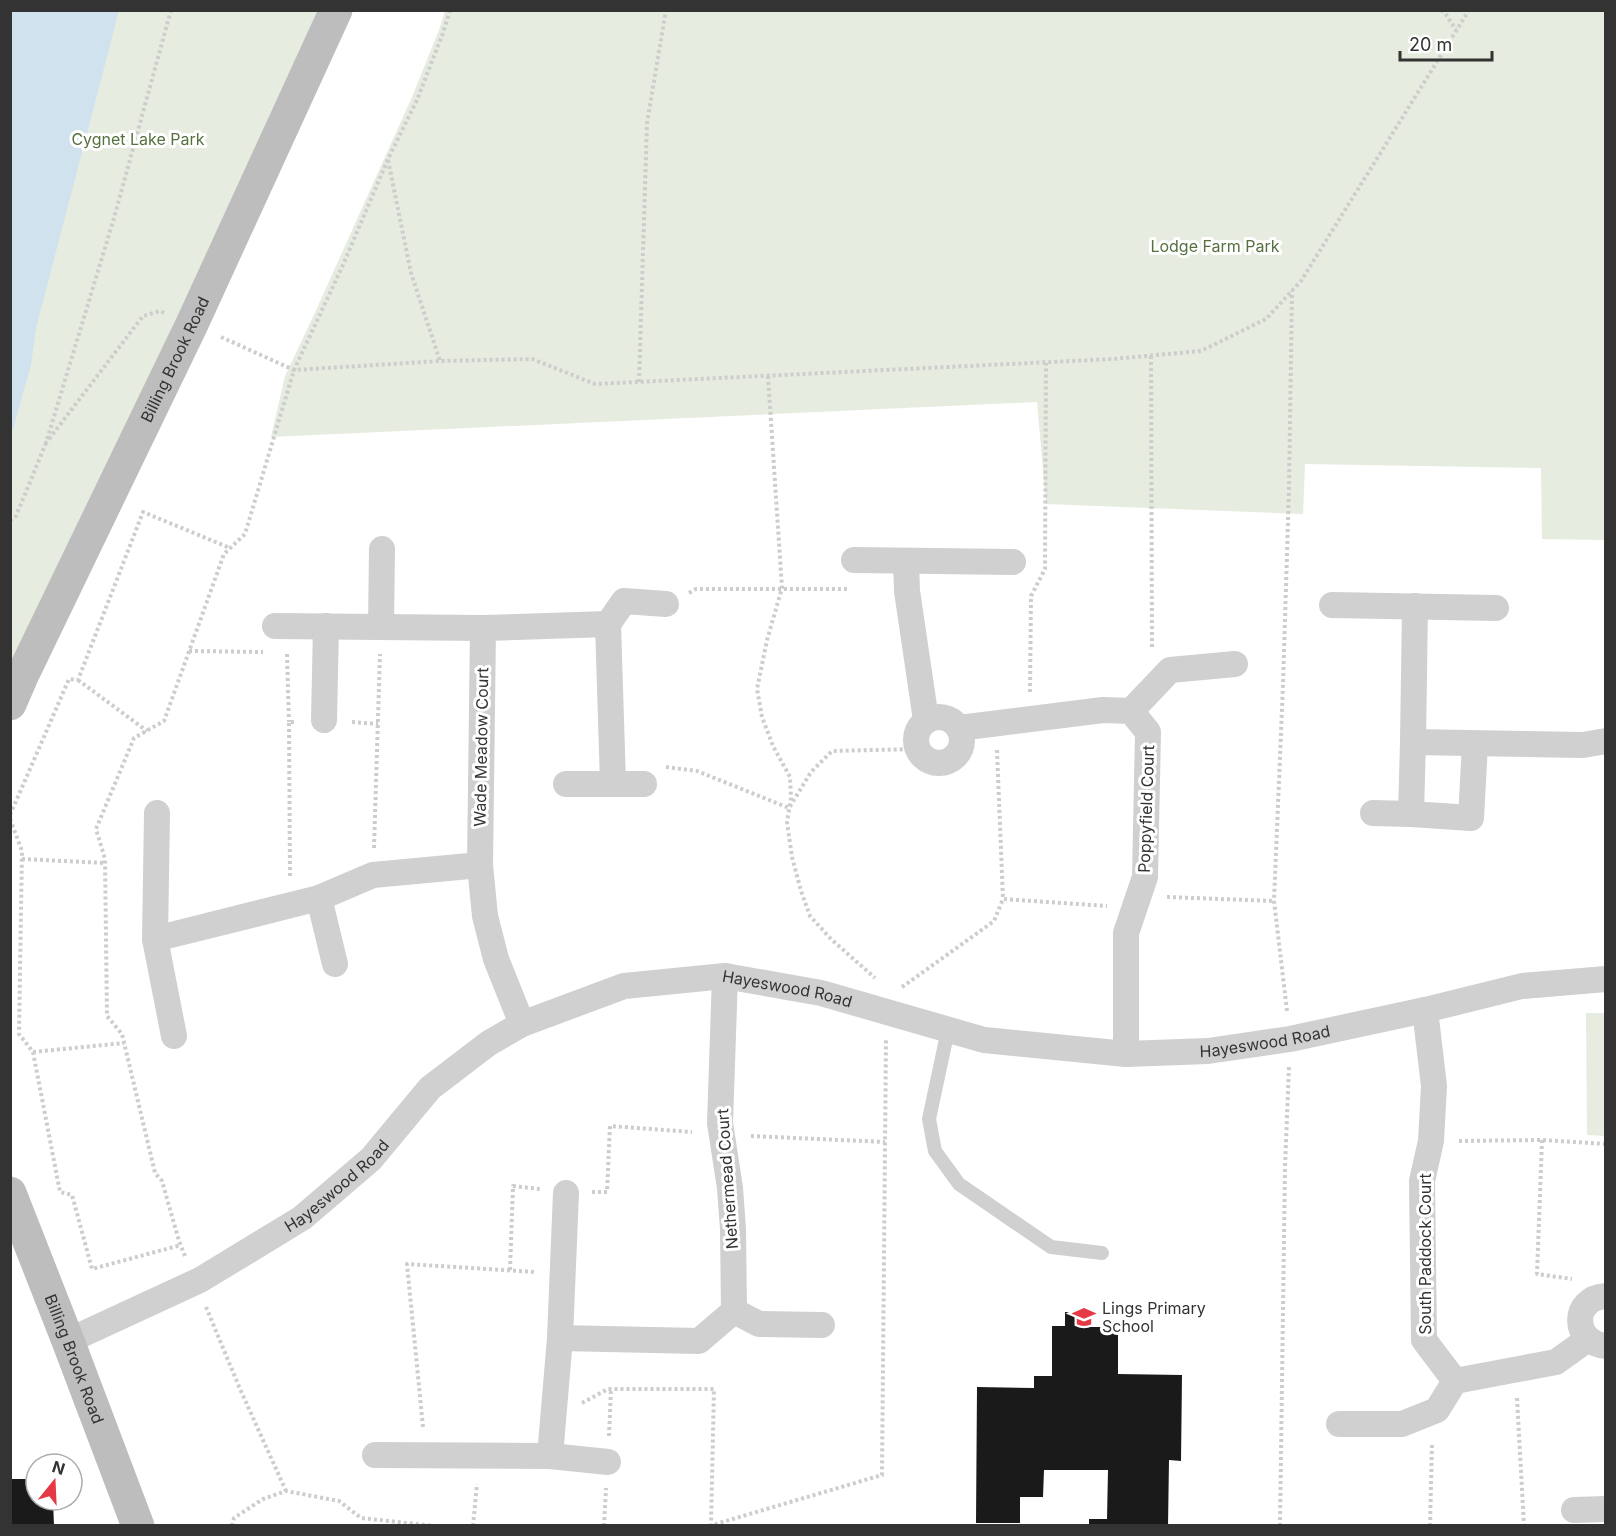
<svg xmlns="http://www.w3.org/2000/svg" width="1616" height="1536" font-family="Inter,sans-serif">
	<rect width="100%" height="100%" fill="#fff"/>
	<!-- green -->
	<path fill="#e6ecdf" d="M11 11H336L11 704Z
		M445 11H1605V540L1542 539 1541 468 1305 464 1303 514 1046 504 1037 402 271 437 285 376 313 317 412 97 439 30Z
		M1586 1013H1605V1136L1587 1135Z"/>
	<!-- water -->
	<path fill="#cfe2ee" d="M11 10 119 11 36 328 31 365 13 429 11 434Z"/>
	<!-- building -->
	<path fill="#1a1a1a" d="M1065 1312 1089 1313 1088 1327H1118V1374L1182 1375 1181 1461 1169 1460 1168 1526H1089V1519H1107L1108 1470H1044L1043 1497H1020V1523H976L977 1387 1034 1388V1376H1052V1326H1065Z
		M10 1479H36V1500H53L54 1526H11Z"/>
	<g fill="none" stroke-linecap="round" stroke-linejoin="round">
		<!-- path -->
		<path stroke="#cdcdcd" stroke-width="4" stroke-dasharray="3 3" stroke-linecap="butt" d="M1441 10 1445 13 1456 30
			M388 160 411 273 440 361
			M164 313 160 311 143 316 46 443 114 218 171 10
			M221 337 294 370 440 361 532 359 595 384 1113 359 1201 351 1266 319 1301 281 1469 10
			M1151 356 1152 648
			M768 376 782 588 767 640 757 689 762 717 773 746 790 777 791 798 787 822 792 857 801 891 810 916 831 939 875 978
			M639 382 647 123 666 10
			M10 521 16 516 46 443
			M689 593 696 589H848
			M189 651 263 652
			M287 654 289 722
			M78 680 147 731
			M1030 692 1031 596 1045 569 1046 363
			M352 722 378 724
			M997 750 1003 899
			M666 767 697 771 789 808 811 772 832 751 917 749
			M10 815 69 679 78 680 143 512 230 548
			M10 819 22 851 19 1034 33 1052 60 1192 72 1195 92 1269 181 1245
			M374 848 380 654
			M22 859 105 863
			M290 876 289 722H296
			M1167 897 1274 901
			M902 987 994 921 1003 899 1107 906
			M1287 1011 1274 901 1283 684 1289 489 1292 291
			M33 1052 124 1043
			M751 1136 885 1142
			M1542 1140 1537 1274 1572 1279
			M1459 1141 1542 1140 1606 1144
			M592 1192H607L610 1126 692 1132
			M185 1256 179 1241 162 1181 155 1173 122 1034 107 1016 105 859 96 829 134 738 164 721 224 554 245 534 294 370 343 265 388 159 417 100 443 33 450 10
			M510 1270 513 1186 540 1189
			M206 1307 240 1389 286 1491
			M1517 1398 1524 1526
			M582 1403 608 1389H714L711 1525
			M423 1427 407 1264 536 1272
			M609 1436 611 1389
			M232 1526 234 1518 263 1499 286 1491 339 1501 361 1518 435 1526
			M473 1526 477 1484
			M604 1526 606 1488
			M709 1526 882 1475 886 1040
			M1280 1526 1285 1167 1289 1067
			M1430 1526 1432 1443"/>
		<!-- lane -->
		<path stroke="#d0d0d0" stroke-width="14" d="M948 1030 929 1119 935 1151 959 1184 1051 1247 1102 1253"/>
		<!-- street -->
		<g stroke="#d0d0d0" stroke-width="26">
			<path d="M854 560 1013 562"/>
			<path d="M906 561 907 591 926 720"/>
			<path d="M1332 605 1496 608"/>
			<path d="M1415 606 1413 742 1583 745 1606 741"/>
			<path d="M608 624 613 783"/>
			<path d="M275 626 483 628 608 624 624 601 666 604"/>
			<path d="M381 627 382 549"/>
			<path d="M483 628 480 865 485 916 496 959 522 1024"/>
			<path d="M1131 711 1170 670 1235 664"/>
			<circle cx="939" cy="740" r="23"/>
			<path d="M324 720 326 626"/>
			<path d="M959 728 1103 710 1131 711 1148 732 1145 877 1126 933V1054"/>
			<path d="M1413 742 1411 814 1471 818 1475 744"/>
			<path d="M566 784H644"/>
			<path d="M157 813 155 939 174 1036"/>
			<path d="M1373 813 1411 814"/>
			<path d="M319 898 335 964"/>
			<path d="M155 939 319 898 373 875 480 865"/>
			<path d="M1425 1010 1434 1086 1431 1141 1422 1181 1424 1340 1455 1381"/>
			<path d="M1606 1296C1571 1298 1572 1343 1606 1346"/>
			<path d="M734 1311 759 1324 822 1325"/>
			<path d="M560 1338 699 1341 734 1311 733 1229 730 1188 720 1123 725 976"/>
			<path id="s1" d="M68 1341 200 1280 302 1218 371 1159 430 1088 489 1043 522 1024 624 986 725 976 821 993 984 1040 1126 1054 1208 1051 1290 1039 1425 1010 1522 986 1606 979"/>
			<path d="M1339 1424H1402L1437 1410 1455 1381 1556 1362 1588 1339"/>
			<path d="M375 1455 550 1456 608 1462"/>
			<path d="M550 1456 560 1338 566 1193"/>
			<path d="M1574 1510 1606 1509"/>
		</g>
		<!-- secondary -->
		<g stroke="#bdbdbd" stroke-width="33">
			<path id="s2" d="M10 704 23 674 192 324 336 10"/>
			<path id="s3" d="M10 1193 68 1341 138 1526"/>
		</g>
	</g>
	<!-- icons -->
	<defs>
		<g id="school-bare" transform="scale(1.8)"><path d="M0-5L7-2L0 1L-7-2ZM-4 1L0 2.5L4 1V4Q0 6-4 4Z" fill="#e63946" stroke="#fff" stroke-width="2.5" paint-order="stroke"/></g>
	</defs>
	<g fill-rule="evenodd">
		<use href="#school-bare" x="1084" y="1317"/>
	</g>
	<g text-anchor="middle" stroke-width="6" stroke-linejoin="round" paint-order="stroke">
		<!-- park labels -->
		<g font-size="16" fill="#56703f" stroke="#fff">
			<text x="138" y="145">Cygnet Lake Park</text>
			<text x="1215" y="252">Lodge Farm Park</text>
		</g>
		<!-- street labels -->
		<g font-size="16" fill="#333" stroke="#fff">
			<text dy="6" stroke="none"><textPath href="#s2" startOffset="382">Billing Brook Road</textPath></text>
			<text transform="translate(481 747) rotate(-89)" y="6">Wade Meadow Court</text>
			<text transform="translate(1146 809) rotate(-88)" y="6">Poppyfield Court</text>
			<text dy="6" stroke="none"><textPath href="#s1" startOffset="834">Hayeswood Road</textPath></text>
			<text dy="6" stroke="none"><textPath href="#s1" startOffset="1320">Hayeswood Road</textPath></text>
			<text transform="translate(727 1179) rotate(-94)" y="6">Nethermead Court</text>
			<text dy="6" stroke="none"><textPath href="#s1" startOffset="312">Hayeswood Road</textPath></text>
			<text transform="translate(1425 1254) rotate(-90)" y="6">South Paddock Court</text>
			<text dy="6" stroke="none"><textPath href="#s3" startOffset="178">Billing Brook Road</textPath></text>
		</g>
		<!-- poi labels -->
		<g font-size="16" fill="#333" stroke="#fff" text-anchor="start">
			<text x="1102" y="1314">Lings Primary<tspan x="1102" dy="18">School</tspan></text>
		</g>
	</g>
	<!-- border -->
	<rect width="1616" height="1536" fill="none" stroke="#333333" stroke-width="24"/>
	<!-- north arrow -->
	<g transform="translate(54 1482) rotate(18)"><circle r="28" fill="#ffffff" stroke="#adadad" stroke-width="1.5"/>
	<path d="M0-4.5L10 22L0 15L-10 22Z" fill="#e63946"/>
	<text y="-9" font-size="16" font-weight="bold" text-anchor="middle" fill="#333333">N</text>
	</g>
	<!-- scale -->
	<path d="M1400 51v9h92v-9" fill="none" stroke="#333333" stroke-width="3"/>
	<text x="1409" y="51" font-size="18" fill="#333333" stroke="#ffffff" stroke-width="4.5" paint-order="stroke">20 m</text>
</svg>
